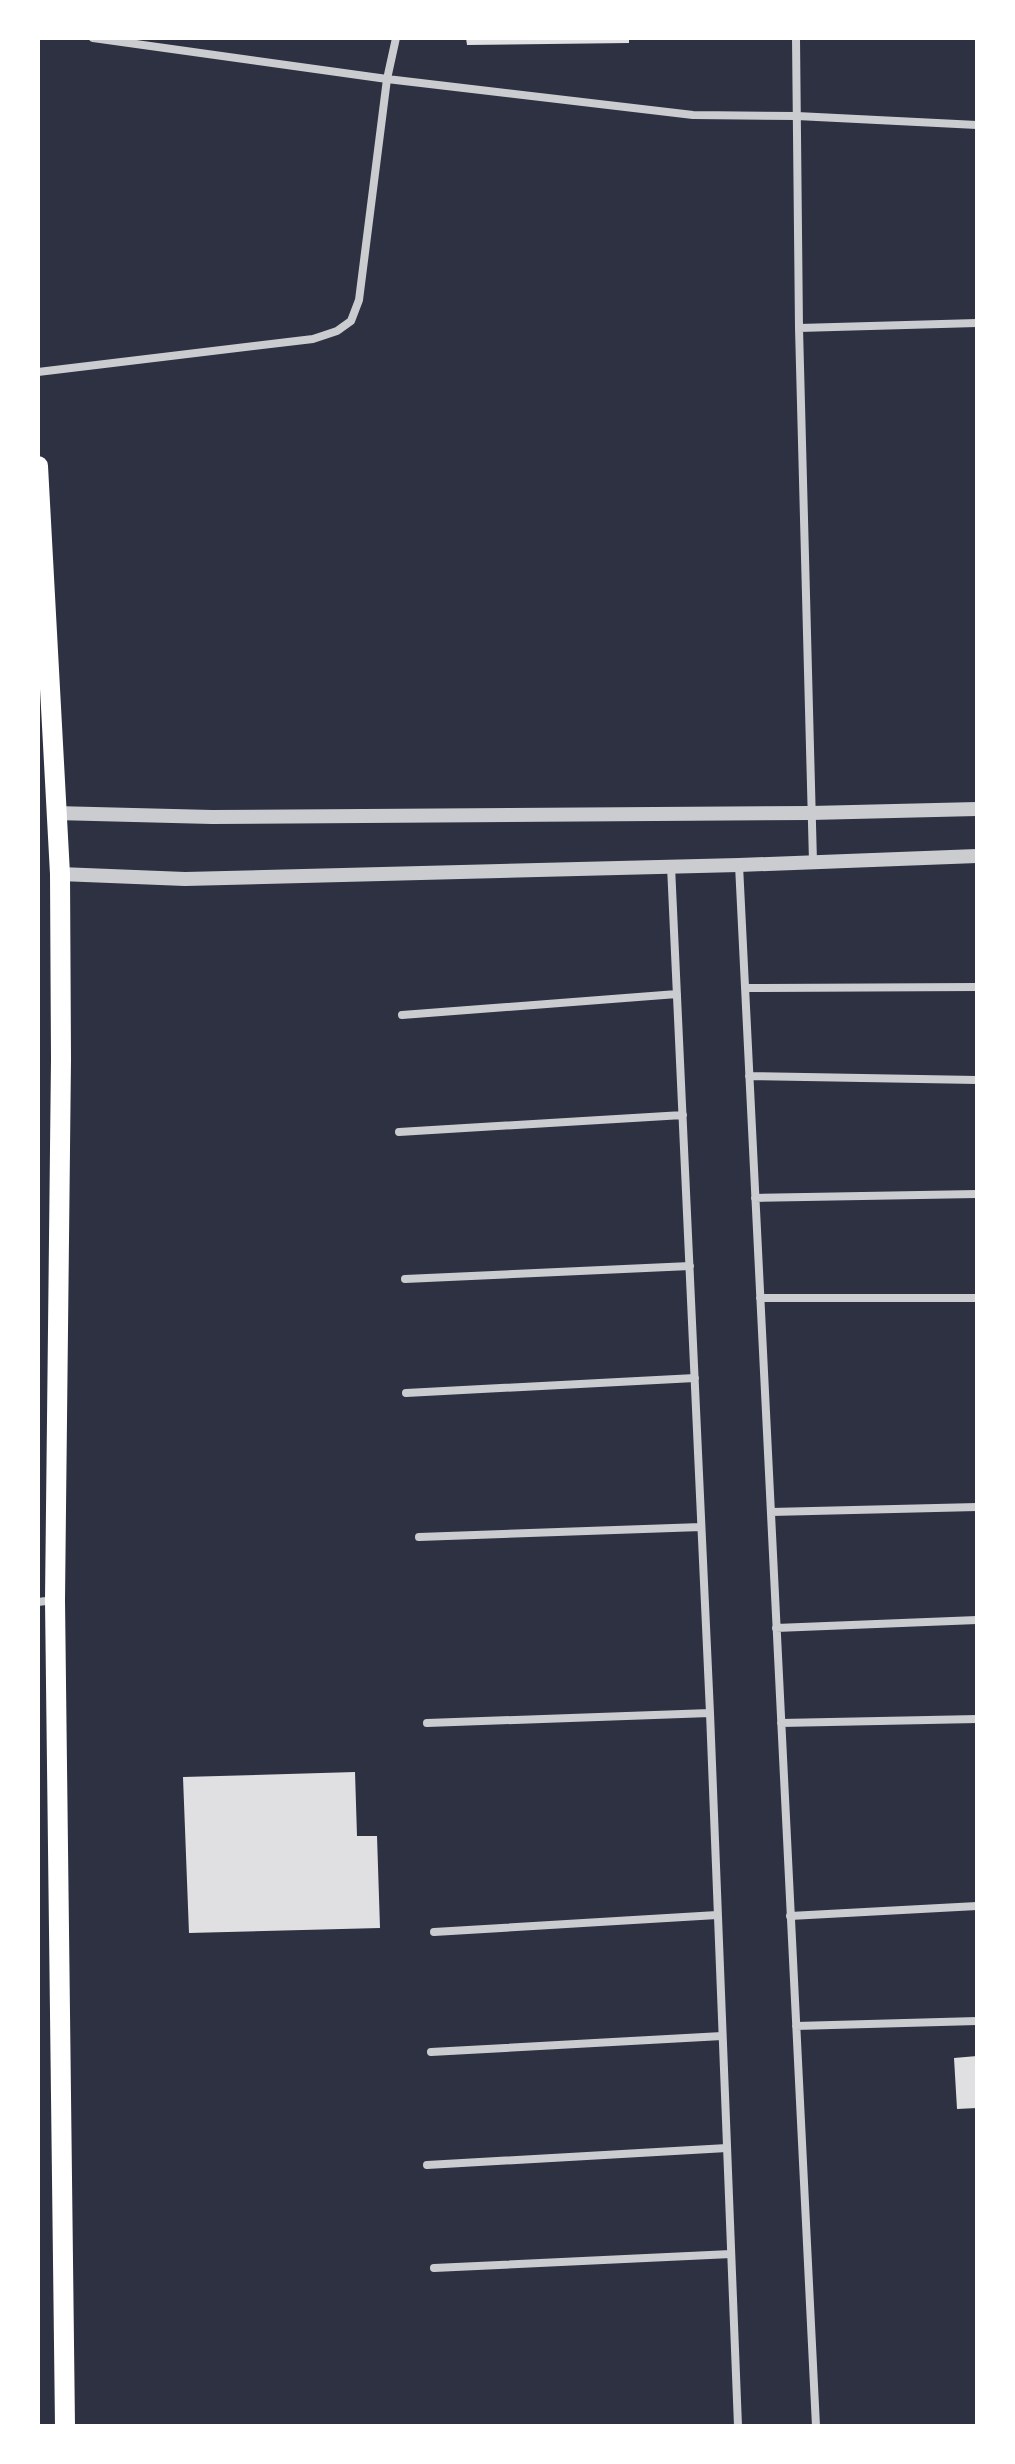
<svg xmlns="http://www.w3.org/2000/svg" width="1015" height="2464" font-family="'Fira Sans Condensed',sans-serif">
	<rect width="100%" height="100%" fill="#2d3142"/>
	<!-- building -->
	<path fill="#e0e0e3" d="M466 38H629V43L467 45Z
		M355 1772 357 1836H377L380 1928 189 1933 183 1777Z
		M977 2056V2108L957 2109 954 2058Z"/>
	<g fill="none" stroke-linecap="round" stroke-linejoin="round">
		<!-- minor -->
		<path stroke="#caccd0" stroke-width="8" d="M93 38 387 79 693 115 797 116 977 125
			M796 38 799 328 813 862
			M799 328 977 323
			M38 372 313 339 337 331 351 321 359 300 387 79 396 38
			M739 865 816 2426
			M671 866 710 1713 738 2426
			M745 988 977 987
			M402 1015 677 994
			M749 1076 977 1080
			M399 1132 683 1115
			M755 1198 977 1194
			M405 1279 690 1266
			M760 1298H977
			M406 1393 695 1378
			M771 1512 977 1507
			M419 1537 701 1527
			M38 1602 54 1600
			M776 1628 977 1620
			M427 1723 710 1713
			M781 1723 977 1719
			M790 1916 977 1906
			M434 1932 717 1915
			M796 2026 977 2021
			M431 2052 722 2036
			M427 2165 727 2148
			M434 2268 731 2254"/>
		<!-- tertiary -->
		<path stroke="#caccd0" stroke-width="14" d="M55 813 212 817 811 813 977 809
			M60 874 185 879 739 865 977 856"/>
		<!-- primary -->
		<path stroke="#fff" stroke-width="20" d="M38 466 60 874 61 1059 55 1600 65 2426"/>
	</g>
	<!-- border -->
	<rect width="1015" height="2464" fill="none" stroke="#ffffff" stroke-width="80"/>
</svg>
